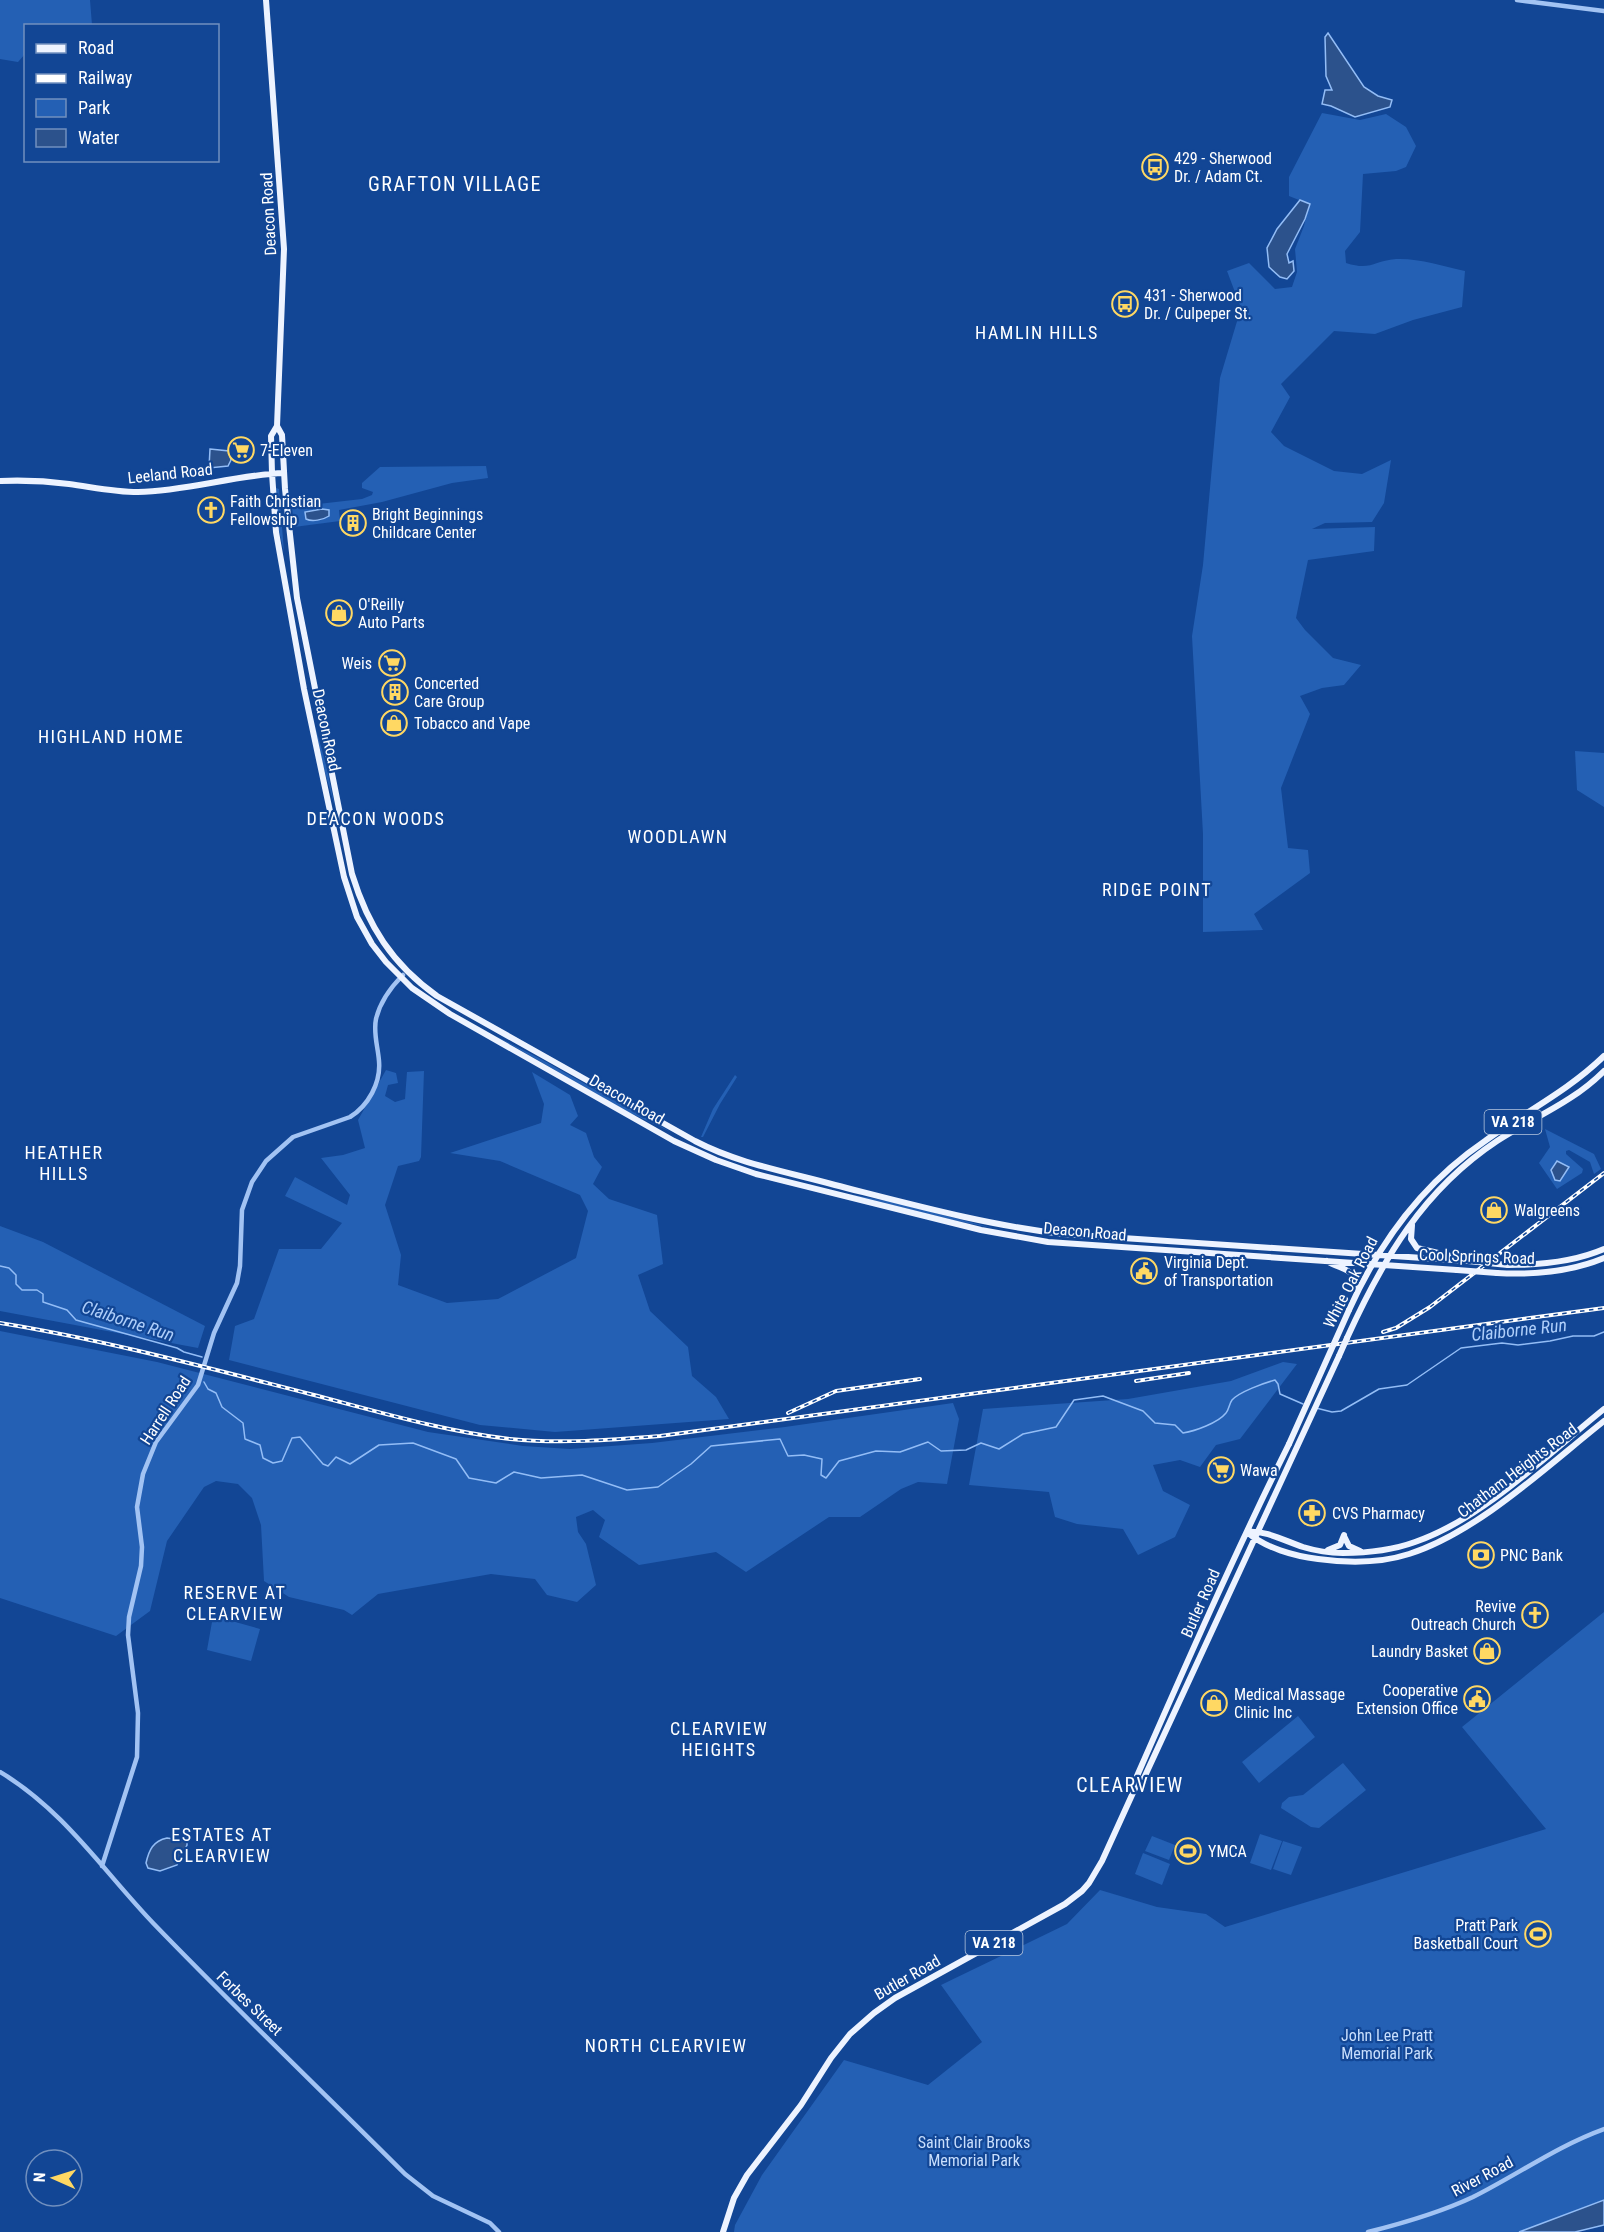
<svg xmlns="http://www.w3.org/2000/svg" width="1604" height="2232" font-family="'Roboto Condensed',sans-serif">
	<rect width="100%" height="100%" fill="#124695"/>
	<!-- green -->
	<path fill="#2460b4" d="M0 0H90L92 25 26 26 25 54 18 62 0 59Z
		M1322 113 1360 120 1386 114 1406 127 1416 146 1406 167 1396 171 1363 174 1360 232 1345 251 1346 263C1371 271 1373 261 1396 259 1418 258 1443 266 1465 271L1462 307 1413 320 1375 334 1334 331 1281 384 1290 397 1271 432 1284 446 1334 471 1362 474 1391 460 1384 503 1372 522 1325 523 1312 529 1375 527 1374 551 1308 560 1296 618 1305 630 1333 658 1361 665 1344 685 1322 688 1300 696 1310 714 1281 788 1288 848 1308 850 1310 873 1254 914 1263 930 1203 932V834L1192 636 1203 565 1220 378 1241 308 1227 271 1249 263 1275 289 1292 287 1297 272 1295 249 1304 226 1309 204 1289 196V177Z
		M486 466 488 478 452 483 382 502 339 510 340 521 294 527 292 507 362 499 372 495 373 492 362 488V483L380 467Z
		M276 488 279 489 284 552 278 527Z
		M315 726 326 764 335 807 323 766Z
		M1575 751 1604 753V807L1577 790Z
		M494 1035 539 1058 671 1132 626 1111Z
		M386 1070 396 1073 398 1083 388 1085 385 1096 395 1102 405 1099 407 1072 424 1071 421 1157 419 1161 398 1166 385 1205 401 1255 398 1285 447 1303 498 1299 576 1258 588 1211 580 1195 500 1161 450 1153 541 1123 544 1104 532 1072 570 1095 578 1116 570 1125 586 1133 594 1157 602 1167 593 1184 609 1199 657 1215 663 1264 638 1275 650 1311 688 1347 692 1376 716 1397 729 1419 555 1432 480 1425 229 1360 235 1326 254 1319 279 1249H321L342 1223 285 1196 295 1177 347 1205 350 1195 321 1158 343 1155 365 1148 358 1120Z
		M735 1075 737 1077 720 1104 703 1137H701L713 1109Z
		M1545 1129 1594 1154 1601 1169 1594 1174 1590 1162 1569 1150 1566 1151V1154L1583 1169 1582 1173 1557 1189 1539 1163 1550 1147Z
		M848 1194 893 1202 993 1228 957 1221Z
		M0 1226 43 1242 205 1326 198 1348 0 1311Z
		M0 1331 157 1362 428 1432 523 1446 570 1449 652 1443 785 1427 953 1403 959 1419 947 1484 918 1482 901 1489 860 1517H829L746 1572 716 1552 639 1565 599 1537 605 1520 593 1510 576 1517 578 1532 586 1544 596 1585 577 1602 547 1595 535 1579 491 1574 378 1594 352 1615 344 1610 289 1597 264 1581 261 1525 252 1498 238 1484 216 1481 204 1487 167 1541 150 1611 116 1636 0 1598Z
		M1283 1362 1297 1364 1240 1439 1216 1445 1200 1467 1180 1460 1153 1465 1163 1491 1190 1505 1175 1537 1138 1555 1123 1529 1077 1524 1055 1517 1049 1492 969 1485 983 1409 1128 1399 1231 1381Z
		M1604 1612V2200L1519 2232H734L735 2225 762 2175 844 2060 928 2085 982 2042 941 1985 1067 1924 1100 1890 1157 1907 1206 1914 1225 1927 1546 1829 1462 1727Z
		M216 1618H221L260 1629 251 1661 207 1650 212 1622Z
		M1298 1716 1315 1737 1259 1783 1242 1762Z
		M1343 1763 1366 1790 1319 1828 1311 1827 1281 1808 1282 1803 1289 1797 1303 1795Z
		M1260 1834 1282 1841 1271 1870 1250 1863Z
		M1152 1836 1175 1845 1169 1860 1145 1851Z
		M1283 1841 1302 1847 1291 1875 1273 1869Z
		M1143 1853 1170 1864 1162 1885 1135 1874Z"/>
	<!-- water -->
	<path fill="#2c528c" stroke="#93bdf6" stroke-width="1.5" d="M1328 33 1364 87 1378 96 1392 100 1390 107 1355 117 1331 106 1322 104 1325 90H1332L1326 76 1325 37Z
		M1300 200 1310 204 1305 219 1287 254 1289 263 1293 261 1294 271 1287 279 1280 277 1269 267 1267 248 1277 229Z
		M210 449 229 451 231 460 228 466 209 468Z
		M322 509 329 510V516C323 520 312 522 306 519L305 512Z
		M1557 1161 1569 1167 1560 1181 1555 1180 1551 1170Z
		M167 1838 187 1841V1845L177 1865 160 1871 148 1868 146 1863C149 1850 153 1841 167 1838Z
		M1604 2200V2225L1575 2232H1519Z"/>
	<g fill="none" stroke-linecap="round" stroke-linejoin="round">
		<!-- stream -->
		<path stroke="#93bdf6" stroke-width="1.5" d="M0 1266 9 1268 16 1275V1284L22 1290H37L43 1294V1302L67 1310 76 1320 177 1348 184 1352 202 1357
			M204 1382 208 1389 216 1393 222 1407 243 1423 245 1439 260 1445 263 1458 273 1463 282 1461 292 1438 300 1437 323 1464 328 1466 336 1457 350 1464 379 1445 413 1443 456 1459 469 1478 496 1483 514 1472 541 1478 582 1475 627 1490 658 1487 691 1464 711 1446 780 1439 788 1456 804 1455 822 1459 821 1475 826 1478 839 1461 876 1451 900 1452 928 1442 941 1451 966 1450 981 1443 999 1449 1023 1434 1056 1427 1074 1400 1103 1396 1143 1411 1155 1423 1175 1425 1183 1433C1195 1431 1218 1423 1226 1413 1229 1410 1229 1404 1232 1400 1239 1392 1264 1383 1275 1380L1278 1384 1280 1394 1303 1404
			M1316 1408 1332 1412 1341 1411 1379 1389 1407 1385 1461 1348 1502 1343 1518 1345 1550 1341 1573 1336H1594L1604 1332"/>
		<!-- minor -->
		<path stroke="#a2c3f3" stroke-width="4.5" d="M1517 0 1604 11
			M0 1772C64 1810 104 1872 154 1924 236 2009 322 2091 405 2174L433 2196 490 2223 499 2232
			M102 1866 137 1757 138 1713 128 1635 129 1617 141 1566 142 1547 137 1507 143 1474 156 1442 198 1385 214 1333 237 1283 240 1266 242 1210 252 1182 266 1161 293 1137 350 1117C368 1106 381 1083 379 1061 378 1047 373 1033 376 1019 380 1002 391 987 403 975
			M1368 2232C1404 2223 1439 2213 1473 2197 1517 2175 1557 2146 1604 2129"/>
		<!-- major -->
		<path stroke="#edf3ff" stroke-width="6" d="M266 0 284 249 277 426 271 436 272 473 276 532 304 689 344 877 357 917 372 944 386 962 412 988 450 1014 674 1141 716 1160 756 1174 981 1230 1048 1242 1457 1270
			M277 426 282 435 285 489 297 598 352 874C368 926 392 964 437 996L695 1141C739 1164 788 1172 835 1185 910 1204 986 1225 1063 1234L1468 1261
			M0 481C23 480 46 481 69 484 92 487 114 492 138 492 187 491 235 475 284 473
			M1412 1225 1411 1239 1417 1248 1455 1257
			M1327 1261C1341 1270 1357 1268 1357 1289
			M1508 1265C1540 1265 1574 1262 1604 1249
			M1497 1273C1533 1275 1570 1272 1604 1258
			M1349 1310C1380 1241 1423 1183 1485 1141 1525 1112 1568 1091 1604 1056
			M1347 1338C1383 1259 1423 1190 1497 1141 1534 1117 1572 1103 1604 1071
			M1247 1532C1265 1548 1294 1556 1318 1559 1347 1563 1381 1563 1409 1554 1478 1532 1547 1466 1604 1421
			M1247 1532C1266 1530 1285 1541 1303 1547 1316 1551 1330 1553 1343 1553 1367 1553 1393 1550 1415 1542 1484 1518 1548 1454 1604 1409
			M1344 1536 1349 1546 1360 1551
			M1328 1550 1340 1545 1344 1535
			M1137 1784V1776C1186 1664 1235 1553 1289 1444
			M723 2232 734 2198 747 2175 801 2105 831 2058 850 2034 874 2013 895 1998 1065 1904 1082 1891 1089 1883 1102 1861 1137 1784 1144 1778 1339 1356"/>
		<!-- rail casing -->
		<g stroke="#fff" stroke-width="4">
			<path id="rail" d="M0 1323C105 1340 208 1368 310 1394 376 1411 442 1431 510 1439 560 1444 611 1440 660 1436L1604 1308
				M1383 1332 1396 1328 1430 1307 1604 1173
				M1136 1381 1189 1373
				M788 1413 836 1391 920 1379"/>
		</g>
		<!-- rail -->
		<use href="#rail" stroke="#124695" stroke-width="1.5" stroke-dasharray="4.5" stroke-linecap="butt"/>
		<!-- major-bridge -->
		<path stroke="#edf3ff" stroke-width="6" d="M1468 1261 1508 1265
			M1457 1270 1497 1273
			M1339 1356 1347 1338
			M1289 1444 1349 1310"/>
	</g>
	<!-- icons -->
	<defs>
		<g id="bus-ring" transform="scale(1.35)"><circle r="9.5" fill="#124695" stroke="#ffd863" stroke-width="1.5"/><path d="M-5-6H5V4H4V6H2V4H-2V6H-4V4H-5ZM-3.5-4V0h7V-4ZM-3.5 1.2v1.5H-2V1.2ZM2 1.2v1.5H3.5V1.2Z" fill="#ffd863"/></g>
		<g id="supermarket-ring" transform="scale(1.35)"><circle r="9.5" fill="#124695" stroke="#ffd863" stroke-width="1.5"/><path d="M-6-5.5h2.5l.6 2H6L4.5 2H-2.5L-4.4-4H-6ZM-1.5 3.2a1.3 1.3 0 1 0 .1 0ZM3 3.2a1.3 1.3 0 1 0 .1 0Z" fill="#ffd863"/></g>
		<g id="church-ring" transform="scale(1.35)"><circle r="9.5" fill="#124695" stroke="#ffd863" stroke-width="1.5"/><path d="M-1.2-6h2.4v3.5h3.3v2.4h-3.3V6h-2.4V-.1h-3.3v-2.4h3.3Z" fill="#ffd863"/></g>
		<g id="building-ring" transform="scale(1.35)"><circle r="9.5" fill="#124695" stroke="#ffd863" stroke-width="1.5"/><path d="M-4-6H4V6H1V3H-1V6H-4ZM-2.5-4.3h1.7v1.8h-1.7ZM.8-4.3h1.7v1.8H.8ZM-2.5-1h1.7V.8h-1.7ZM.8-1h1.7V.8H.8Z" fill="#ffd863"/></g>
		<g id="shop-ring" transform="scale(1.35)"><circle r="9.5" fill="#124695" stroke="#ffd863" stroke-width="1.5"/><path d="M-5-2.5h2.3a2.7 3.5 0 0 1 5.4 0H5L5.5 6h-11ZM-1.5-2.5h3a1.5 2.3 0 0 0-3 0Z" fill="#ffd863"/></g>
		<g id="civic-ring" transform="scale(1.35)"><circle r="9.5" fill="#124695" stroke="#ffd863" stroke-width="1.5"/><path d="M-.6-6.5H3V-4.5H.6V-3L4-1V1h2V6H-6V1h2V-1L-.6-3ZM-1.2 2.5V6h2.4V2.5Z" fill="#ffd863"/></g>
		<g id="pharmacy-ring" transform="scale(1.35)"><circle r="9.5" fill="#124695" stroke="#ffd863" stroke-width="1.5"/><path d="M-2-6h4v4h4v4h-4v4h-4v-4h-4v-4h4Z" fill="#ffd863"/></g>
		<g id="bank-ring" transform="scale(1.35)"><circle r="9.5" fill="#124695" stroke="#ffd863" stroke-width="1.5"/><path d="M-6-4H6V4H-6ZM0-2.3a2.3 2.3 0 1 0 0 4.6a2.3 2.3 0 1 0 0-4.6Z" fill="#ffd863"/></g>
		<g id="stadium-ring" transform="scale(1.35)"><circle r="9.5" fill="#124695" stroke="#ffd863" stroke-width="1.5"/><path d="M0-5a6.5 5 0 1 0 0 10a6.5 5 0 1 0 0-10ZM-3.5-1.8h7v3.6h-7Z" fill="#ffd863"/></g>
	</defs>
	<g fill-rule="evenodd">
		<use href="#bus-ring" x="1155" y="167"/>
		<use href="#bus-ring" x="1125" y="304"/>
		<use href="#supermarket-ring" x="241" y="450"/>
		<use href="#church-ring" x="211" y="510"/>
		<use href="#building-ring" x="353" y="523"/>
		<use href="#shop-ring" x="339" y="613"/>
		<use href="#supermarket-ring" x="392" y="663"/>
		<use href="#building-ring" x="395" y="692"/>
		<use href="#shop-ring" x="394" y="723"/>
		<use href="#shop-ring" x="1494" y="1210"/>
		<use href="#civic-ring" x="1144" y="1271"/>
		<use href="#supermarket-ring" x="1221" y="1470"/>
		<use href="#pharmacy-ring" x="1312" y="1513"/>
		<use href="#bank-ring" x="1481" y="1555"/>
		<use href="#church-ring" x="1535" y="1615"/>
		<use href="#shop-ring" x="1487" y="1651"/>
		<use href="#civic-ring" x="1477" y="1699"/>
		<use href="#shop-ring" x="1214" y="1703"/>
		<use href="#stadium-ring" x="1188" y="1851"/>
		<use href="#stadium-ring" x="1538" y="1934"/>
	</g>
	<g text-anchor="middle" stroke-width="4.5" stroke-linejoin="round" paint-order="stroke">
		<!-- shield labels -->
		<g fill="#124695" stroke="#b8c8df" stroke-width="1.5">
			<rect x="1484.5" y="1110" width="57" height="24" rx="4.5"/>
			<rect x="965.5" y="1931" width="57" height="24" rx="4.5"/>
		</g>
		<g font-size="15" font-weight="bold" fill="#fff">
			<text x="1513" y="1127">VA 218</text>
			<text x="994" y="1948">VA 218</text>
		</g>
		<!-- poi labels -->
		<g font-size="16" fill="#fff" stroke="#124695" text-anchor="start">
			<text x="1174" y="164">429 - Sherwood<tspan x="1174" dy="18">Dr. / Adam Ct.</tspan></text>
			<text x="1144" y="301">431 - Sherwood<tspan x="1144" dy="18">Dr. / Culpeper St.</tspan></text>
			<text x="260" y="456">7-Eleven</text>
			<text x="230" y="507">Faith Christian<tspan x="230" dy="18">Fellowship</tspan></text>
			<text x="372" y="520">Bright Beginnings<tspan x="372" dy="18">Childcare Center</tspan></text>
			<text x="358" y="610">O'Reilly<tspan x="358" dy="18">Auto Parts</tspan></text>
			<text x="372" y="669" text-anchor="end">Weis</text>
			<text x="414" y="689">Concerted<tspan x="414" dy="18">Care Group</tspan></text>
			<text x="414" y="729">Tobacco and Vape</text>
			<text x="1514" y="1216">Walgreens</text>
			<text x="1164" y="1268">Virginia Dept.<tspan x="1164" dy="18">of Transportation</tspan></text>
			<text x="1240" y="1476">Wawa</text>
			<text x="1332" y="1519">CVS Pharmacy</text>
			<text x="1500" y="1561">PNC Bank</text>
			<text x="1516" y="1612" text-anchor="end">Revive<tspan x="1516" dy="18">Outreach Church</tspan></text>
			<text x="1468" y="1657" text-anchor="end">Laundry Basket</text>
			<text x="1458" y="1696" text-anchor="end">Cooperative<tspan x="1458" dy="18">Extension Office</tspan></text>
			<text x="1234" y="1700">Medical Massage<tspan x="1234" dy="18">Clinic Inc</tspan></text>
			<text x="1208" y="1857">YMCA</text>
			<text x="1518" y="1931" text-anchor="end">Pratt Park<tspan x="1518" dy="18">Basketball Court</tspan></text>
		</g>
		<!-- street labels -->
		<g font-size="16" fill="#fff" stroke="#124695">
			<text transform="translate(268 214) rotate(-93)" y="6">Deacon Road</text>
			<text transform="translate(170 473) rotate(-6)" y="6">Leeland Road</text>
			<text transform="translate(327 730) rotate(78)" y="6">Deacon Road</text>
			<text transform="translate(627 1099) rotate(30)" y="6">Deacon Road</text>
			<text transform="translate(1085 1231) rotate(5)" y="6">Deacon Road</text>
			<text transform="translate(1477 1256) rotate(2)" y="6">Cool Springs Road</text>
			<text transform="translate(1350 1282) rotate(-63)" y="6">White Oak Road</text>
			<text transform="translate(165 1410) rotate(-57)" y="6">Harrell Road</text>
			<text transform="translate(1517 1470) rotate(-37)" y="6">Chatham Heights Road</text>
			<text transform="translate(1200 1603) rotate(-66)" y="6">Butler Road</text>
			<text transform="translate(907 1977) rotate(-30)" y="6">Butler Road</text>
			<text transform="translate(250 2003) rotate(44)" y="6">Forbes Street</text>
			<text transform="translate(1482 2176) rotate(-28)" y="6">River Road</text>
		</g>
		<!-- park labels -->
		<g font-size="16" fill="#c9dffd" stroke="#124695">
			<text x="1387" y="2041">John Lee Pratt<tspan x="1387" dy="18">Memorial Park</tspan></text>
			<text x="974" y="2148">Saint Clair Brooks<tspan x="974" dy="18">Memorial Park</tspan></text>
		</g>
		<!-- neighbourhood labels -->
		<g font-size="18" letter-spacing="1.5" fill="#fff" stroke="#124695">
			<text x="1037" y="339">HAMLIN HILLS</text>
			<text x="111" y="743">HIGHLAND HOME</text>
			<text x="376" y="825">DEACON WOODS</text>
			<text x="678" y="843">WOODLAWN</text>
			<text x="1157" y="896">RIDGE POINT</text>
			<text x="64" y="1159">HEATHER<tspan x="64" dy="21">HILLS</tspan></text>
			<text x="235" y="1599">RESERVE AT<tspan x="235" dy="21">CLEARVIEW</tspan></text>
			<text x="719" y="1735">CLEARVIEW<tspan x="719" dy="21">HEIGHTS</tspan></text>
			<text x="222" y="1841">ESTATES AT<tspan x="222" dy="21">CLEARVIEW</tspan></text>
			<text x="666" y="2052">NORTH CLEARVIEW</text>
		</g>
		<!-- water labels -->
		<g font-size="18" font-style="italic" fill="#aecefa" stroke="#124695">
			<text transform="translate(128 1321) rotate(18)" y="6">Claiborne Run</text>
			<text transform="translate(1519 1330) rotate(-6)" y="6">Claiborne Run</text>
		</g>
		<!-- quarter labels -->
		<g font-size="20" letter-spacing="1.5" fill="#fff" stroke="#124695">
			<text x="455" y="191">GRAFTON VILLAGE</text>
			<text x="1130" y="1792">CLEARVIEW</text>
		</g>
	</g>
	<!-- legend -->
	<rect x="24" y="24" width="195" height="138" fill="#124695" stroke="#7190bf" stroke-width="1.5"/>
	<rect x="36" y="44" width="30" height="9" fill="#edf3ff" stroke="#7190bf" stroke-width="1.5"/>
	<text x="78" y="54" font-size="18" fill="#ffffff">Road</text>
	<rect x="36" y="74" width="30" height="9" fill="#ffffff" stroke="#7190bf" stroke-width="1.5"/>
	<text x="78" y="84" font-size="18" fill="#ffffff">Railway</text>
	<rect x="36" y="99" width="30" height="18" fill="#2460b4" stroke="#7190bf" stroke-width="1.5"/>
	<text x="78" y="114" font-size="18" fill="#ffffff">Park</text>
	<rect x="36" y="129" width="30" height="18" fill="#2c528c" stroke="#7190bf" stroke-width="1.5"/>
	<text x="78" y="144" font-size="18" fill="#ffffff">Water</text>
	<!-- north arrow -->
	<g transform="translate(54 2178) rotate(273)"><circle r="28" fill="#124695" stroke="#7190bf" stroke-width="1.5"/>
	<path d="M0-4.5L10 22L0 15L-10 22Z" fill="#ffd863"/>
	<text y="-9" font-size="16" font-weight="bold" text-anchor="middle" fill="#ffffff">N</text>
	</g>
</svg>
